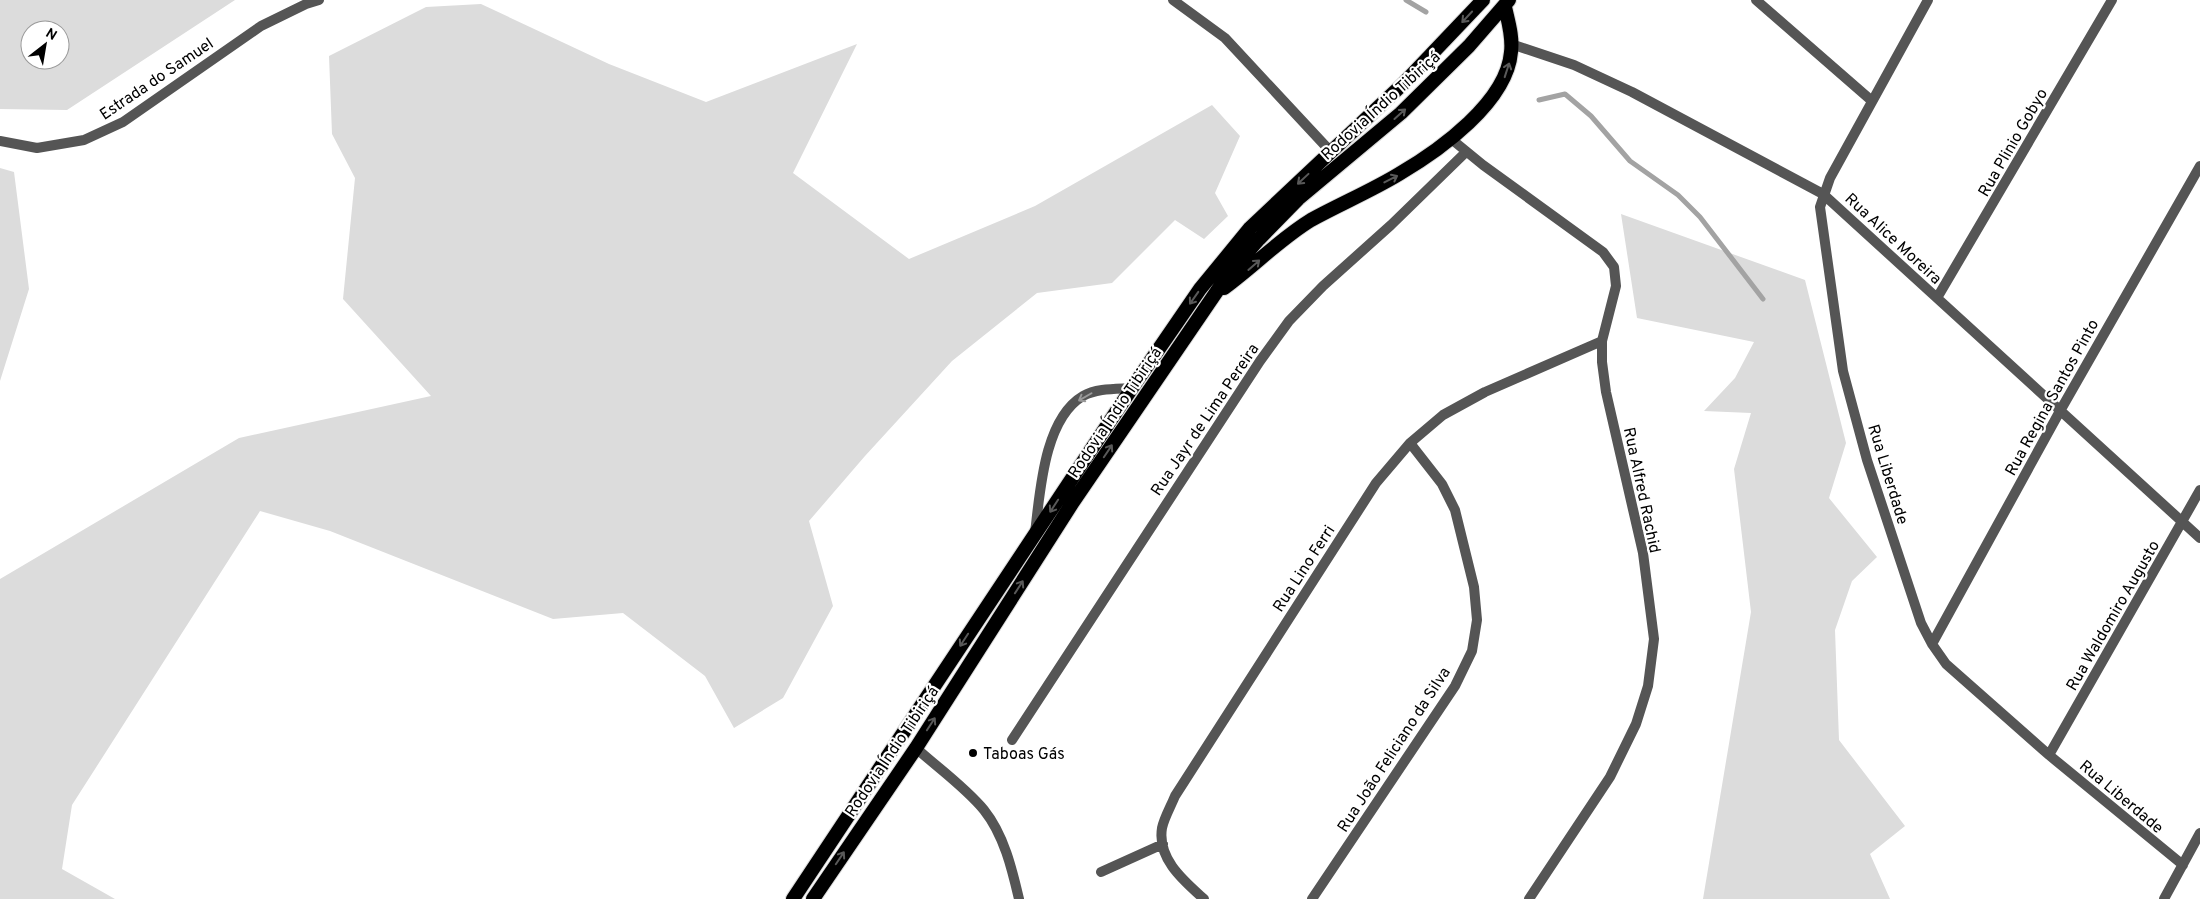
<svg xmlns="http://www.w3.org/2000/svg" width="2200" height="899" font-family="Overpass,sans-serif">
	<rect width="100%" height="100%" fill="#fff"/>
	<!-- green -->
	<path fill="#dcdcdc" fill-rule="evenodd" d="M0 0H235L67 110 0 109ZM30 30H60V60H30Z
		M481 4 609 64 706 102 857 44 793 173 909 259 1035 206 1212 105 1240 136 1215 193 1228 216 1204 239 1175 220 1112 283 1037 293 952 361 865 456 809 521 833 606 783 698 734 728 705 676 623 613 553 619 330 531 260 511 72 805 62 869 115 899H0V579L239 438 431 396 343 299 355 178 332 134 329 56 426 7Z
		M0 168 14 172 29 289 0 381Z
		M1621 214 1805 280 1846 443 1829 498 1877 557 1852 581 1835 630 1839 740 1905 826 1870 854 1890 899H1703L1751 612 1734 469 1751 413 1704 411 1735 378 1754 342 1637 318Z"/>
	<g fill="none" stroke-linecap="round" stroke-linejoin="round">
		<!-- stream -->
		<path stroke="#a3a3a3" stroke-width="5" d="M1406 0 1426 12
			M1539 100 1565 94 1591 116 1630 161 1678 195 1700 217 1763 299"/>
		<!-- trunk casing -->
		<g stroke="#dbdbdb" stroke-width="16">
			<path id="trunk" d="M1224 288C1254 266 1280 239 1311 220 1340 204 1371 191 1399 174 1440 150 1507 102 1511 52 1513 36 1508 21 1505 7
				M793 899 1132 388 1200 289 1250 228 1404 83 1483 0
				M813 899 916 748 1073 502 1230 272 1259 239 1298 199 1401 113 1469 46 1509 0"/>
		</g>
		<!-- service -->
		<path stroke="#555" stroke-width="10" d="M1173 0 1225 38 1332 153
			M1035 533C1040 492 1044 419 1083 396 1097 388 1116 389 1132 388"/>
		<!-- minor -->
		<path stroke="#555" stroke-width="10" d="M1756 0 1872 101
			M1928 0 1830 178 1820 207 1843 371 1867 460 1921 623 1932 644 1946 664 2049 755 2183 865
			M1511 44 1574 65 1632 92 1823 194 2200 538
			M1450 138 1483 165 1603 252 1614 267 1616 286 1602 341V362L1606 392 1643 553 1654 639 1648 686 1636 724 1610 777 1529 899
			M0 141 37 148 84 140 123 122 261 26 306 4 319 0
			M1937 298 2112 0
			M1932 644 2060 411 2200 166
			M1012 740 1260 361 1289 321 1323 286 1391 225 1466 152
			M916 748C938 768 965 787 984 810 1004 835 1012 869 1019 899
			M2049 755 2200 490
			M1101 872 1163 844
			M1204 899C1184 881 1157 859 1162 828 1164 818 1171 806 1175 796L1376 483 1410 443 1443 415 1485 392 1602 341
			M1312 899 1455 686 1472 651 1477 620 1474 587 1455 510 1442 484 1410 443
			M2164 899 2200 833"/>
		<!-- trunk -->
		<use href="#trunk" stroke="#000" stroke-width="14"/>
	</g>
	<!-- one-way arrows -->
	<defs><path id="oneway-shaft" d="M-6 0H5M1.5-3L5.5 0L1.5 3" fill="none" stroke-width="1.6" stroke-linecap="round" stroke-linejoin="round" transform="scale(1.25)"/></defs>
	<g stroke="#595959">
		<use href="#oneway-shaft" transform="translate(1467 17) rotate(133)"/>
		<use href="#oneway-shaft" transform="translate(1507 70) rotate(-72)"/>
		<use href="#oneway-shaft" transform="translate(1400 114) rotate(-42)"/>
		<use href="#oneway-shaft" transform="translate(1303 179) rotate(137)"/>
		<use href="#oneway-shaft" transform="translate(1391 179) rotate(-27)"/>
		<use href="#oneway-shaft" transform="translate(1254 265) rotate(-41)"/>
		<use href="#oneway-shaft" transform="translate(1194 298) rotate(125)"/>
		<use href="#oneway-shaft" transform="translate(1108 451) rotate(-56)"/>
		<use href="#oneway-shaft" transform="translate(1054 506) rotate(123)"/>
		<use href="#oneway-shaft" transform="translate(1019 587) rotate(-57)"/>
		<use href="#oneway-shaft" transform="translate(964 640) rotate(123)"/>
		<use href="#oneway-shaft" transform="translate(931 724) rotate(-57)"/>
		<use href="#oneway-shaft" transform="translate(840 858) rotate(-56)"/>
	</g>
	<use stroke="#999" href="#oneway-shaft" transform="translate(1085 397) rotate(150)"/>
	<!-- markers -->
	<circle fill="#000" stroke="#fff" stroke-width="2" cx="973" cy="753" r="5"/>
	<g text-anchor="middle" stroke-width="4.5" stroke-linejoin="round" paint-order="stroke">
		<!-- street labels -->
		<g font-size="16" fill="#000" stroke="#fff">
			<text transform="translate(156 78) rotate(-34)" y="6">Estrada do Samuel</text>
			<text transform="translate(1380 105) rotate(-42)" y="6">Rodovia Índio Tibiriçá</text>
			<text transform="translate(2012 142) rotate(-60)" y="6">Rua Plinio Gobyo</text>
			<text transform="translate(1894 238) rotate(43)" y="6">Rua Alice Moreira</text>
			<text transform="translate(2051 397) rotate(-61)" y="6">Rua Regina Santos Pinto</text>
			<text transform="translate(1114 412) rotate(-56)" y="6">Rodovia Índio Tibiriçá</text>
			<text transform="translate(1204 419) rotate(-56)" y="6">Rua Jayr de Lima Pereira</text>
			<text transform="translate(1889 474) rotate(73)" y="6">Rua Liberdade</text>
			<text transform="translate(1643 490) rotate(78)" y="6">Rua Alfred Rachid</text>
			<text transform="translate(1303 568) rotate(-57)" y="6">Rua Lino Ferri</text>
			<text transform="translate(2112 615) rotate(-60)" y="6">Rua Waldomiro Augusto</text>
			<text transform="translate(1393 749) rotate(-57)" y="6">Rua João Feliciano da Silva</text>
			<text transform="translate(891 751) rotate(-56)" y="6">Rodovia Índio Tibiriçá</text>
			<text transform="translate(2122 796) rotate(40)" y="6">Rua Liberdade</text>
		</g>
		<!-- poi labels -->
		<g font-size="16" fill="#000" stroke="#fff" text-anchor="start">
			<text x="983" y="759">Taboas Gás</text>
		</g>
	</g>
	<!-- north arrow -->
	<g transform="translate(45 45) rotate(31)"><circle r="24" fill="#ffffff" stroke="#999999"/>
	<path d="M0-4L9 19L0 12L-9 19Z" fill="#000000"/>
	<text y="-8" font-size="14" font-weight="bold" text-anchor="middle" fill="#000000">N</text>
	</g>
</svg>
